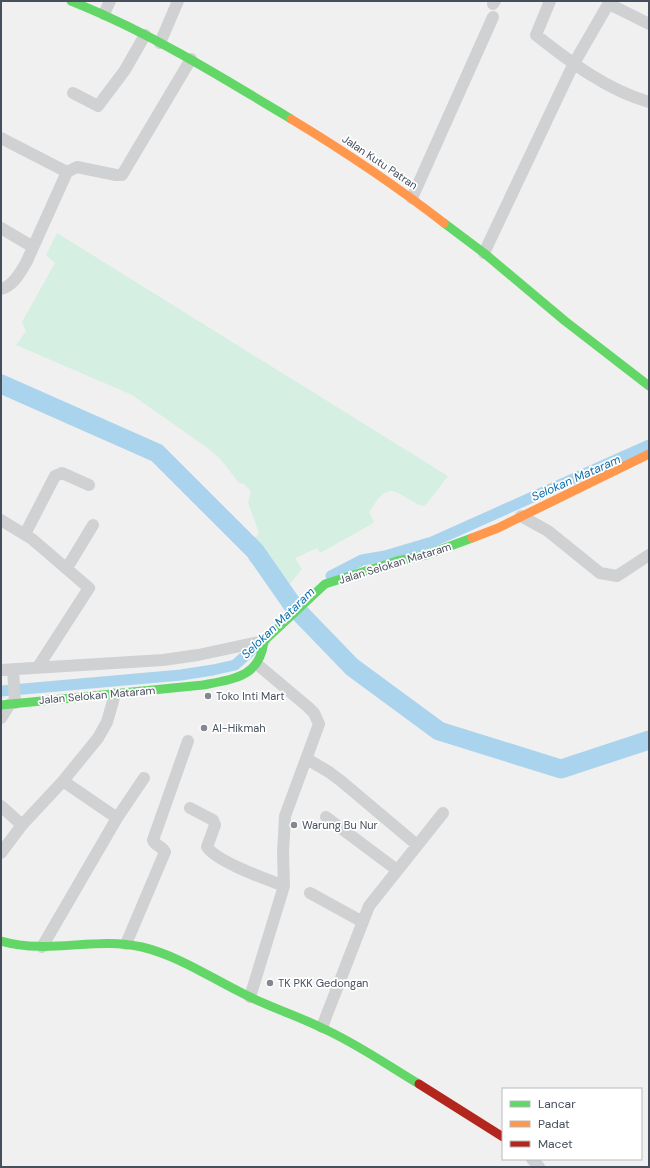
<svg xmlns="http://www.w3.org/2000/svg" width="650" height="1168" font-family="'DM Sans',sans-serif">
	<rect width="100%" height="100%" fill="#f1f0f0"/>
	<!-- green -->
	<path fill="#d5efe3" d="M57 233 448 476 425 506 419 505 396 492C383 487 376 503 369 512L374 522 370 525 320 553 317 548 295 558 302 569 286 589 283 590 271 585 259 569 249 561 246 546 259 533 248 503 251 491 244 484 239 483 221 460 209 449 132 395 16 345 26 331 22 322 55 263 46 255Z"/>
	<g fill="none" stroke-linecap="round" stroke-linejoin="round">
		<!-- canal -->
		<path stroke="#aad4ed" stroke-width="11" d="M331 576 362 560 385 556 432 542 649 445
			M1 691 181 675 213 670 235 665 263 640"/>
		<!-- river -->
		<path stroke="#aad4ed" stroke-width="19" d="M1 384 157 453 255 551 294 607 352 667 439 731 561 769 649 740"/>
		<!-- street -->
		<path stroke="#cfd1d3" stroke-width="12" d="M550 1 536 35C570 62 607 90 649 102
			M493 4 495 1
			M609 4 649 24
			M104 14 110 1
			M160 43 178 1
			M73 93 98 106 125 70 145 35
			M1 138 67 172
			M412 198 493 17
			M1 228 33 247
			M484 253 573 65 610 1
			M1 289C13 286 20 273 26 263L67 172 77 167 116 175H122L191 59
			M521 516 548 531 600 573 617 576 649 555
			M1 520 32 539 89 588 38 667
			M25 534 55 476 62 473 89 485
			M67 568 93 525
			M13 669 15 703
			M1 670 163 660 198 655 264 641
			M1 718 10 704
			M307 759 329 772 341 781 417 845
			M63 781 117 818
			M1 806 22 825
			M190 808 213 820 215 825 207 847C217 862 266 879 284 886
			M326 817 397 870
			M1 853 22 825 63 781 98 738 107 722 115 694
			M310 893 361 921
			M126 944 165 852C162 846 155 846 153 840L188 741
			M42 947 117 818 144 778
			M250 997 284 886 283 853 285 816 319 724 314 713 308 707 258 665
			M322 1027 369 906 443 813
			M532 1159 539 1167"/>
		<!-- fast -->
		<path stroke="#63d668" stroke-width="9" d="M71 1C149 32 220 76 291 119
			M444 223 484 253 565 321 649 386
			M1 705 203 685C234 679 260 677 264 641L325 584 397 561 426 555 472 538
			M1 941C50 955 95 936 142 947 179 956 211 978 244 994 269 1007 296 1015 322 1028 356 1043 387 1065 419 1084"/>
		<!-- slow -->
		<path stroke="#ff974d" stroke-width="9" d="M291 119C344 151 395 185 444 223
			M472 538 498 528 649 454"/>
		<!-- jam -->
		<path stroke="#b3261e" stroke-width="9" d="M419 1084 503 1137"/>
	</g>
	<!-- markers -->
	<g fill="#828790" stroke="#fff" stroke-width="1.5">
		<circle cx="208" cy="696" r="4"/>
		<circle cx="204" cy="728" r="4"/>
		<circle cx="294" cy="825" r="4"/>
		<circle cx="270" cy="983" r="4"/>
	</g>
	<g text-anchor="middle" stroke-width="3.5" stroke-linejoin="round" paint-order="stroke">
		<!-- street labels -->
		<g font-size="11" fill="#474f5d" stroke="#fff">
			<text transform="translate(380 162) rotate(34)" y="4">Jalan Kutu Patran</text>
			<text transform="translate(395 563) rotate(-17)" y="4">Jalan Selokan Mataram</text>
			<text transform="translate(97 695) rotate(-5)" y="4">Jalan Selokan Mataram</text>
		</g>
		<!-- poi labels -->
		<g font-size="11" fill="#474f5d" stroke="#fff" text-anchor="start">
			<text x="216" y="700">Toko Inti Mart</text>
			<text x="212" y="732">Al-Hikmah</text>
			<text x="302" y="829">Warung Bu Nur</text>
			<text x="278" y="987">TK PKK Gedongan</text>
		</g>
		<!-- water labels -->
		<g font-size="12" font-style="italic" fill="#0d70aa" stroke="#fff">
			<text transform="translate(576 478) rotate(-24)" y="4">Selokan Mataram</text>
			<text transform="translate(278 623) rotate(-44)" y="4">Selokan Mataram</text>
		</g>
	</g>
	<!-- border -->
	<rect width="650" height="1168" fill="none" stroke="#474f5d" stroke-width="4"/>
	<!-- legend -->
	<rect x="502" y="1088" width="140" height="72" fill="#ffffff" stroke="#b5b9be"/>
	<rect x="510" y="1101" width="20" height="6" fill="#63d668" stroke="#b5b9be"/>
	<text x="538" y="1108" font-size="12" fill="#474f5d">Lancar</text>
	<rect x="510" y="1121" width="20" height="6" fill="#ff974d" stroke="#b5b9be"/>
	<text x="538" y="1128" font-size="12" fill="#474f5d">Padat</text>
	<rect x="510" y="1141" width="20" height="6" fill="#b3261e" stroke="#b5b9be"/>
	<text x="538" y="1148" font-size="12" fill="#474f5d">Macet</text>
</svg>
